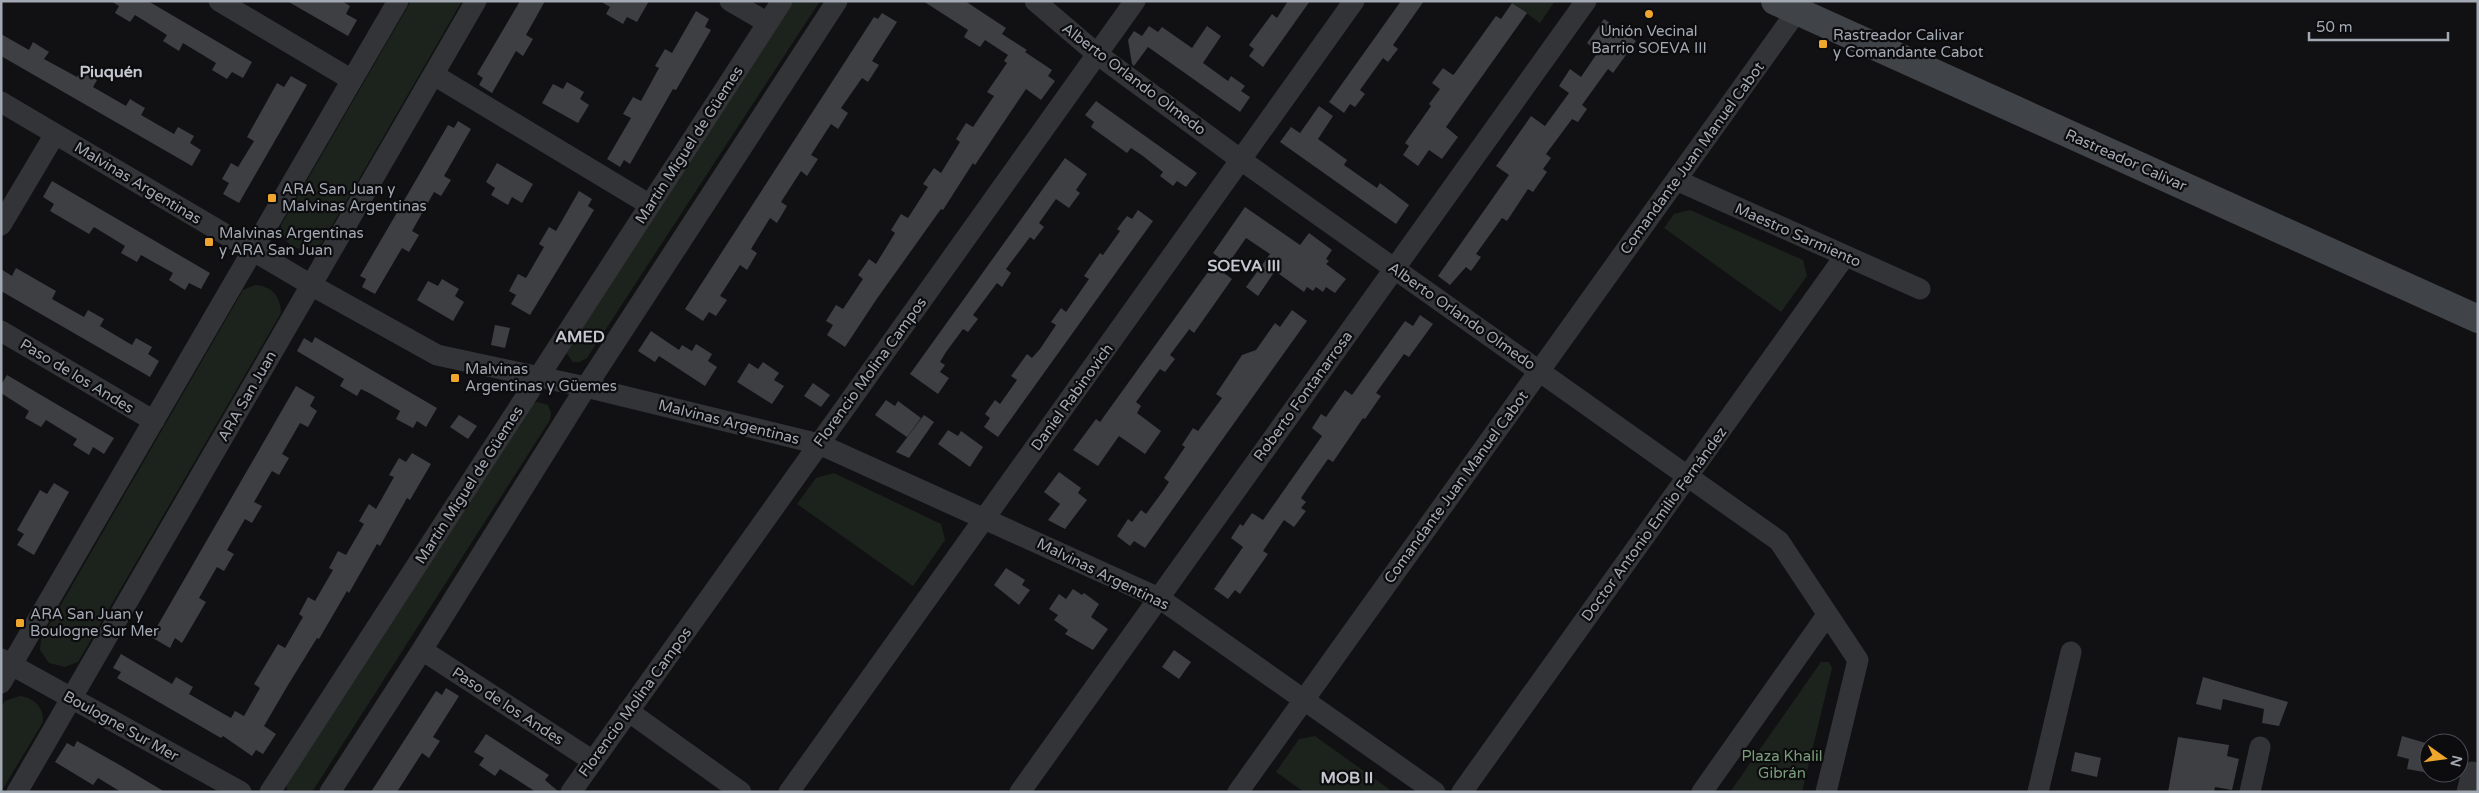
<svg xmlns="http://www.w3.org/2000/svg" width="2479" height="793" font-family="'Varela Round',sans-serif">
	<rect width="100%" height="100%" fill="#111113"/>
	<!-- green -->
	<path fill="#1c231c" d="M411 1H462L322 243C305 255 282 249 281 225Z
		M793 1H820L587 358 580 362H573L567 354V346Z
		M1510 1H1555L1540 23Z
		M1690 210 1803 260 1807 276 1781 312 1664 228 1674 214Z
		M255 285C271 286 281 296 281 313L78 662 65 667 49 663 40 650 41 639 243 290Z
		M537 402 548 405 551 413 550 420 312 792H287V784L533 403Z
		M834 473 941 524 945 540 913 586 797 504 816 478Z
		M1821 662H1829L1832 668 1802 792H1730Z
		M20 696C34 698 44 707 43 722L1 792V707L5 701Z
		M1315 736 1393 792H1304L1276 772 1299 739Z"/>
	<!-- building -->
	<path fill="#3d3f43" d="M111 1H148L252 62 243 78 232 72 227 79 212 70 216 63 183 43 179 51 163 41 167 35 135 15 130 22 115 13 119 6Z
		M287 1H342L350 6 346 14 357 20 348 36Z
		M520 1H545L526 35 533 39 523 56 516 51 492 93 479 85 483 78 477 74Z
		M600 1H649L637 22 627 17 623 24 606 14 610 7Z
		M923 1H965L1006 28 1002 34 1027 50 1025 52 1052 70 1048 76 1055 81 1041 100 1026 89 975 165 973 163 943 210 941 209 876 300 845 347 827 335 833 325 826 321 836 305 843 309 863 279 858 275 869 259 876 264 895 233 891 230 901 214 908 218 928 187 923 184 934 168 941 173 960 142 956 139 966 123 973 127 994 96 987 92 1007 63 1004 61 1008 55 985 40 980 47 964 37 968 30Z
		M1288 1H1310L1263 67 1249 56 1254 49 1249 45 1272 14 1277 18Z
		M1401 1H1424L1393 45 1398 49 1388 62 1383 58 1360 90 1365 94 1355 107 1350 104 1344 113 1329 102Z
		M1512 3 1527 13 1446 127 1458 137 1442 159 1429 150 1418 166 1403 155 1409 146 1405 143 1431 106 1429 104 1440 89 1432 83 1443 68 1453 75 1455 73 1496 16 1501 19Z
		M696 11 709 19 705 27 711 30 676 90 673 89 630 164 624 160 620 167 607 159 631 118 623 114 633 97 641 101 659 68 655 66 665 49 672 53Z
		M882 13 897 22 872 61 879 65 868 82 862 78 841 108 848 113 838 129 831 124 811 155 818 159 807 176 801 171 781 202 787 206 777 223 770 218 751 249 757 253 747 270 740 265 720 296 727 300 716 316 709 312 703 321 685 309 874 17 878 19Z
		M1604 19 1636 41 1613 73 1608 69 1582 105 1587 109 1578 122 1572 119 1546 154 1551 158 1543 169 1547 172 1533 192 1528 189 1507 221 1502 218 1476 254 1481 257 1471 271 1466 267 1450 285 1438 276 1509 175 1496 166 1531 116 1545 126 1569 93 1559 86 1570 69 1581 77 1598 52 1587 43Z
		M1149 26 1158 32 1162 27 1192 48 1207 26 1221 36 1203 63 1228 81 1231 76 1245 86 1241 91 1250 97 1240 112 1148 47 1134 66 1132 64 1128 40 1134 31 1142 36Z
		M1 34 29 50 33 42 49 52 44 59 77 77 81 71 97 80 93 87 126 106 130 99 138 104 145 108 141 115 174 134 178 127 194 136 190 143 201 150 192 166 1 56Z
		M291 76 307 85 239 203 223 194 229 183 222 179 231 163 238 167 254 141 247 137 277 83 284 87Z
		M567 82 584 92 580 99 589 105 578 123 542 103 553 84 563 89Z
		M1096 101 1197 173 1186 187 1177 181 1173 186 1160 176 1163 172 1143 156 1131 148 1127 153 1091 127 1094 122 1085 115Z
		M1319 106 1333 116 1318 139 1347 160 1344 165 1377 188 1380 183 1409 205 1396 224 1280 142 1291 127 1300 133Z
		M458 121 471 129 444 176 451 180 441 196 434 192 412 231 419 235 409 252 402 248 375 294 362 287 366 279 360 276 448 125 454 128Z
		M1065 158 1087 174 1076 190 1080 193 1069 208 1056 199 1039 223 1044 227 1034 240 1030 237 1006 269 1011 273 1002 287 997 283 973 315 978 319 968 332 963 329 946 352 940 362 945 365 940 372 949 378 938 394 910 374Z
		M497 163 533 184 522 203 512 197 508 205 491 195 495 188 486 182Z
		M52 181 210 273 201 289 189 283 185 290 169 280 173 273 141 255 137 262 121 253 125 246 94 227 89 234 50 211 54 204 43 197Z
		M579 191 592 199 588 206 594 210 530 315 511 304 516 295 509 291 518 274 526 278 544 247 539 244 549 227 556 231Z
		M1245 207 1300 245 1309 233 1332 250 1326 259 1329 261 1326 264 1346 279 1335 293 1326 287 1323 292 1316 287 1313 291 1307 287 1304 292 1275 271 1258 296 1246 287 1270 254 1246 238 1228 264 1213 253Z
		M1138 210 1153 221 998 437 984 427 990 418 985 414 995 400 1000 404 1017 380 1011 376 1027 354 1032 358 1040 349 1056 325 1051 322 1061 308 1066 312 1089 279 1084 276 1100 253 1103 255 1120 231 1117 229 1127 216 1132 219Z
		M1213 265 1232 279 1194 333 1189 329 1188 331 1170 355 1175 359 1165 372 1160 369 1136 402 1141 406 1137 413 1161 431 1145 454 1119 436 1098 466 1073 450 1096 419 1100 422Z
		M16 268 56 291 52 299 84 317 88 310 104 319 100 326 132 345 136 338 152 347 148 354 159 361 150 377 1 291V269L12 276Z
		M442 279 459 289 455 296 464 302 453 321 417 300 428 281 438 286Z
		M1292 310 1307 321 1145 548 1134 541 1130 546 1117 536 1128 519 1132 522 1141 510 1146 514 1163 491 1169 482 1164 478 1185 447 1182 445 1193 428 1198 431 1222 398 1216 394 1242 355 1256 350 1275 323 1280 327Z
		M1420 315 1433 324 1409 357 1404 354 1376 393 1381 396 1365 419 1363 418 1333 462 1328 459 1307 489 1301 498 1306 502 1301 508 1306 511 1294 527 1284 520 1263 551 1268 554 1240 594 1235 590 1228 599 1214 589 1243 547 1231 538 1240 524 1243 526 1252 513 1263 520 1322 436 1312 428 1321 414 1326 417 1345 390 1352 395 1405 321 1413 326Z
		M495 325 510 328 505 348 491 345Z
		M651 331 679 350 682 345 692 351 696 344 712 354 708 361 717 367 705 386 659 356 655 362 638 351Z
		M315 337 437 408 426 427 417 421 413 428 396 419 400 411 371 394 361 389 357 396 340 386 344 379 297 351 304 338 312 343Z
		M763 362 779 373 774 380 784 386 772 404 737 382 749 363 758 369Z
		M7 375 114 438 104 454 93 447 89 455 73 445 77 439 46 420 41 427 25 418 29 411 1 393V385Z
		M813 383 830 395 821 407 804 396Z
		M296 386 315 397 310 406 317 411 308 427 300 423 282 454 289 458 279 475 272 471 254 502 262 506 252 523 245 519 227 550 234 554 224 571 217 567 199 598 206 602 182 643 175 638 170 648 151 637Z
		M886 400 895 406 898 401 921 418 907 437 875 415Z
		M459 415 477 426 468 439 450 427Z
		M924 415 934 422 909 458 896 452Z
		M948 430 958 436 961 431 983 447 970 467 938 444Z
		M412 453 431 464 410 500 407 498 380 546 377 544 349 593 347 591 319 639 317 638 288 685 264 726 276 734 263 754 256 750 252 756 223 736 221 738 117 678 121 672 113 668 121 654 172 684 176 677 193 687 189 694 231 718 235 711 244 716 260 688 254 684 278 644 285 648 303 617 299 614 308 597 315 601 333 570 329 568 338 551 346 555 364 524 359 521 369 504 376 509 394 477 389 475 399 458 406 462Z
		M1059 472 1081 488 1078 493 1087 500 1065 529 1048 520 1060 504 1044 492Z
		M54 483 69 492 34 555 17 545 24 534 17 530 40 490 47 494Z
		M1006 568 1025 580 1022 585 1030 590 1019 605 994 585Z
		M1073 589 1082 595 1084 593 1099 604 1091 617 1108 629 1093 650 1065 634 1068 630 1054 620 1058 615 1049 609 1059 594 1066 599Z
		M1174 650 1191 662 1179 679 1162 667Z
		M2203 677 2288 702 2279 726 2262 723 2264 709 2223 699 2221 710 2196 704Z
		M446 688 459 696 433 737 440 741 429 758 422 753 397 792H371L436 691 442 695Z
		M486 734 549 775 545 780 559 792H536L500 769 495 776 479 765 484 758 474 752Z
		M2402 736 2429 744V773L2407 769 2409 759 2397 756Z
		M2178 737 2229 745 2227 756 2239 759 2232 790 2215 787 2214 792H2168Z
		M77 741 118 764 165 792H121L98 778 93 785 55 762 67 743 74 747Z
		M2075 752 2101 758 2097 777 2071 771Z"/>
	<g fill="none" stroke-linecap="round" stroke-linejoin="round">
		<!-- minor -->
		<path stroke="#323438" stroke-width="21" d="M219 1 352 80
			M730 1 768 23
			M1035 1 1097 54 1241 160 1779 541 1858 660 1826 792
			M434 75 650 205
			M1 102 311 285 437 355 586 387 819 444 1159 598 1435 792
			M1676 180 1920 289
			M1 225 55 134
			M1 331 154 421
			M422 650 593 761
			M1 659 241 792
			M1 683 398 1
			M628 711 741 792
			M17 792 476 1
			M270 792 782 1
			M330 792 422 650 586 387 837 1
			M571 792 1135 1
			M789 792 1354 1
			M1020 792 1586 1
			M1238 792 1797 11
			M1462 792 1845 256
			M1702 792 1827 615
			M2038 792 2071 652
			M2250 792 2260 747
			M2467 792 2472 772"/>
		<!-- secondary -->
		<path stroke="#404348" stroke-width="28" d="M1775 1 2478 319"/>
	</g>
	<!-- markers -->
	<g fill="#efa62d" stroke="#0c0c0e" stroke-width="2">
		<circle cx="1649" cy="14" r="5"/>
		<rect x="1818" y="39" width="10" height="10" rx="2.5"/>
		<rect x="267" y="193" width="10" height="10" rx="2.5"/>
		<rect x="204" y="237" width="10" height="10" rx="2.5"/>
		<rect x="450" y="373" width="10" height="10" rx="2.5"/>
		<rect x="15" y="618" width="10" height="10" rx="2.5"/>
	</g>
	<g text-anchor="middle" stroke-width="4.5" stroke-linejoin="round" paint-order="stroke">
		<!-- poi labels -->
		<g font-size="15" fill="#a3a9b3" stroke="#0c0c0e" text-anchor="start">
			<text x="1649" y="36" text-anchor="middle">Unión Vecinal<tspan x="1649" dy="17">Barrio SOEVA III</tspan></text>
			<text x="1833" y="40">Rastreador Calivar<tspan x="1833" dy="17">y Comandante Cabot</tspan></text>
			<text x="282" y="194">ARA San Juan y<tspan x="282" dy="17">Malvinas Argentinas</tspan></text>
			<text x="219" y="238">Malvinas Argentinas<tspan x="219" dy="17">y ARA San Juan</tspan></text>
			<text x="465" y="374">Malvinas<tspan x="465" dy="17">Argentinas y Güemes</tspan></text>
			<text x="30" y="619">ARA San Juan y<tspan x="30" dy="17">Boulogne Sur Mer</tspan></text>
		</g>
		<!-- street labels -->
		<g font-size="15" fill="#a3a9b3" stroke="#0c0c0e">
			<text transform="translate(1134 79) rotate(37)" y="5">Alberto Orlando Olmedo</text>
			<text transform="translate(689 145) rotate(-57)" y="5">Martín Miguel de Güemes</text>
			<text transform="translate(1692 158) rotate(-54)" y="5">Comandante Juan Manuel Cabot</text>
			<text transform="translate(2126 160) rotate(24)" y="5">Rastreador Calivar</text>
			<text transform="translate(138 183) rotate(31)" y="5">Malvinas Argentinas</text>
			<text transform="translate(1798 235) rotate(24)" y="5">Maestro Sarmiento</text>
			<text transform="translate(1462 316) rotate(35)" y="5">Alberto Orlando Olmedo</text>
			<text transform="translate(870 372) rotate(-54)" y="5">Florencio Molina Campos</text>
			<text transform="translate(77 376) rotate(31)" y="5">Paso de los Andes</text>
			<text transform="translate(247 396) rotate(-60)" y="5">ARA San Juan</text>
			<text transform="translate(1303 396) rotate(-54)" y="5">Roberto Fontanarrosa</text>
			<text transform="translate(1072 397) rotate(-54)" y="5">Daniel Rabinovich</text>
			<text transform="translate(729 422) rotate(14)" y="5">Malvinas Argentinas</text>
			<text transform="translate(469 485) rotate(-57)" y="5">Martín Miguel de Güemes</text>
			<text transform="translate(1456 487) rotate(-54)" y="5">Comandante Juan Manuel Cabot</text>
			<text transform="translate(1654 524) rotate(-54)" y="5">Doctor Antonio Emilio Fernández</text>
			<text transform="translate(1103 574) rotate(26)" y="5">Malvinas Argentinas</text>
			<text transform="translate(635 702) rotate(-54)" y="5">Florencio Molina Campos</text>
			<text transform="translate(508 706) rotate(33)" y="5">Paso de los Andes</text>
			<text transform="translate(121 726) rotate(29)" y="5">Boulogne Sur Mer</text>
		</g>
		<!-- park labels -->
		<g font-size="15" fill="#7a9e7b" stroke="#0c0c0e">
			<text x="1782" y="761">Plaza Khalil<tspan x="1782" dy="17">Gibrán</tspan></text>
		</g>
		<!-- neighbourhood labels -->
		<g font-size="16" font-weight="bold" fill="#c4c7d0" stroke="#0c0c0e">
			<text x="111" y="77">Piuquén</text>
			<text x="1244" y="271">SOEVA III</text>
			<text x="580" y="342">AMED</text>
			<text x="1347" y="783">MOB II</text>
		</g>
	</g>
	<!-- border -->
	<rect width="2479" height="793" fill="none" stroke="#a3a9b3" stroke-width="5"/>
	<!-- north arrow -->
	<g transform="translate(2444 758) rotate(104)"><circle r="24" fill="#0c0c0e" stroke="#484b50"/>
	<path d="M0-4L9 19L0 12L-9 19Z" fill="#efa62d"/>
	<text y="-8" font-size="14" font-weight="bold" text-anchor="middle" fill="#a3a9b3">N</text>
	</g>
	<!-- scale -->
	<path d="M2309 32v8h139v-8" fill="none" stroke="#a3a9b3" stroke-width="2.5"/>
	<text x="2316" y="32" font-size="15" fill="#a3a9b3" stroke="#0c0c0e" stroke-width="4" paint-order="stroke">50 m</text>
</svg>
